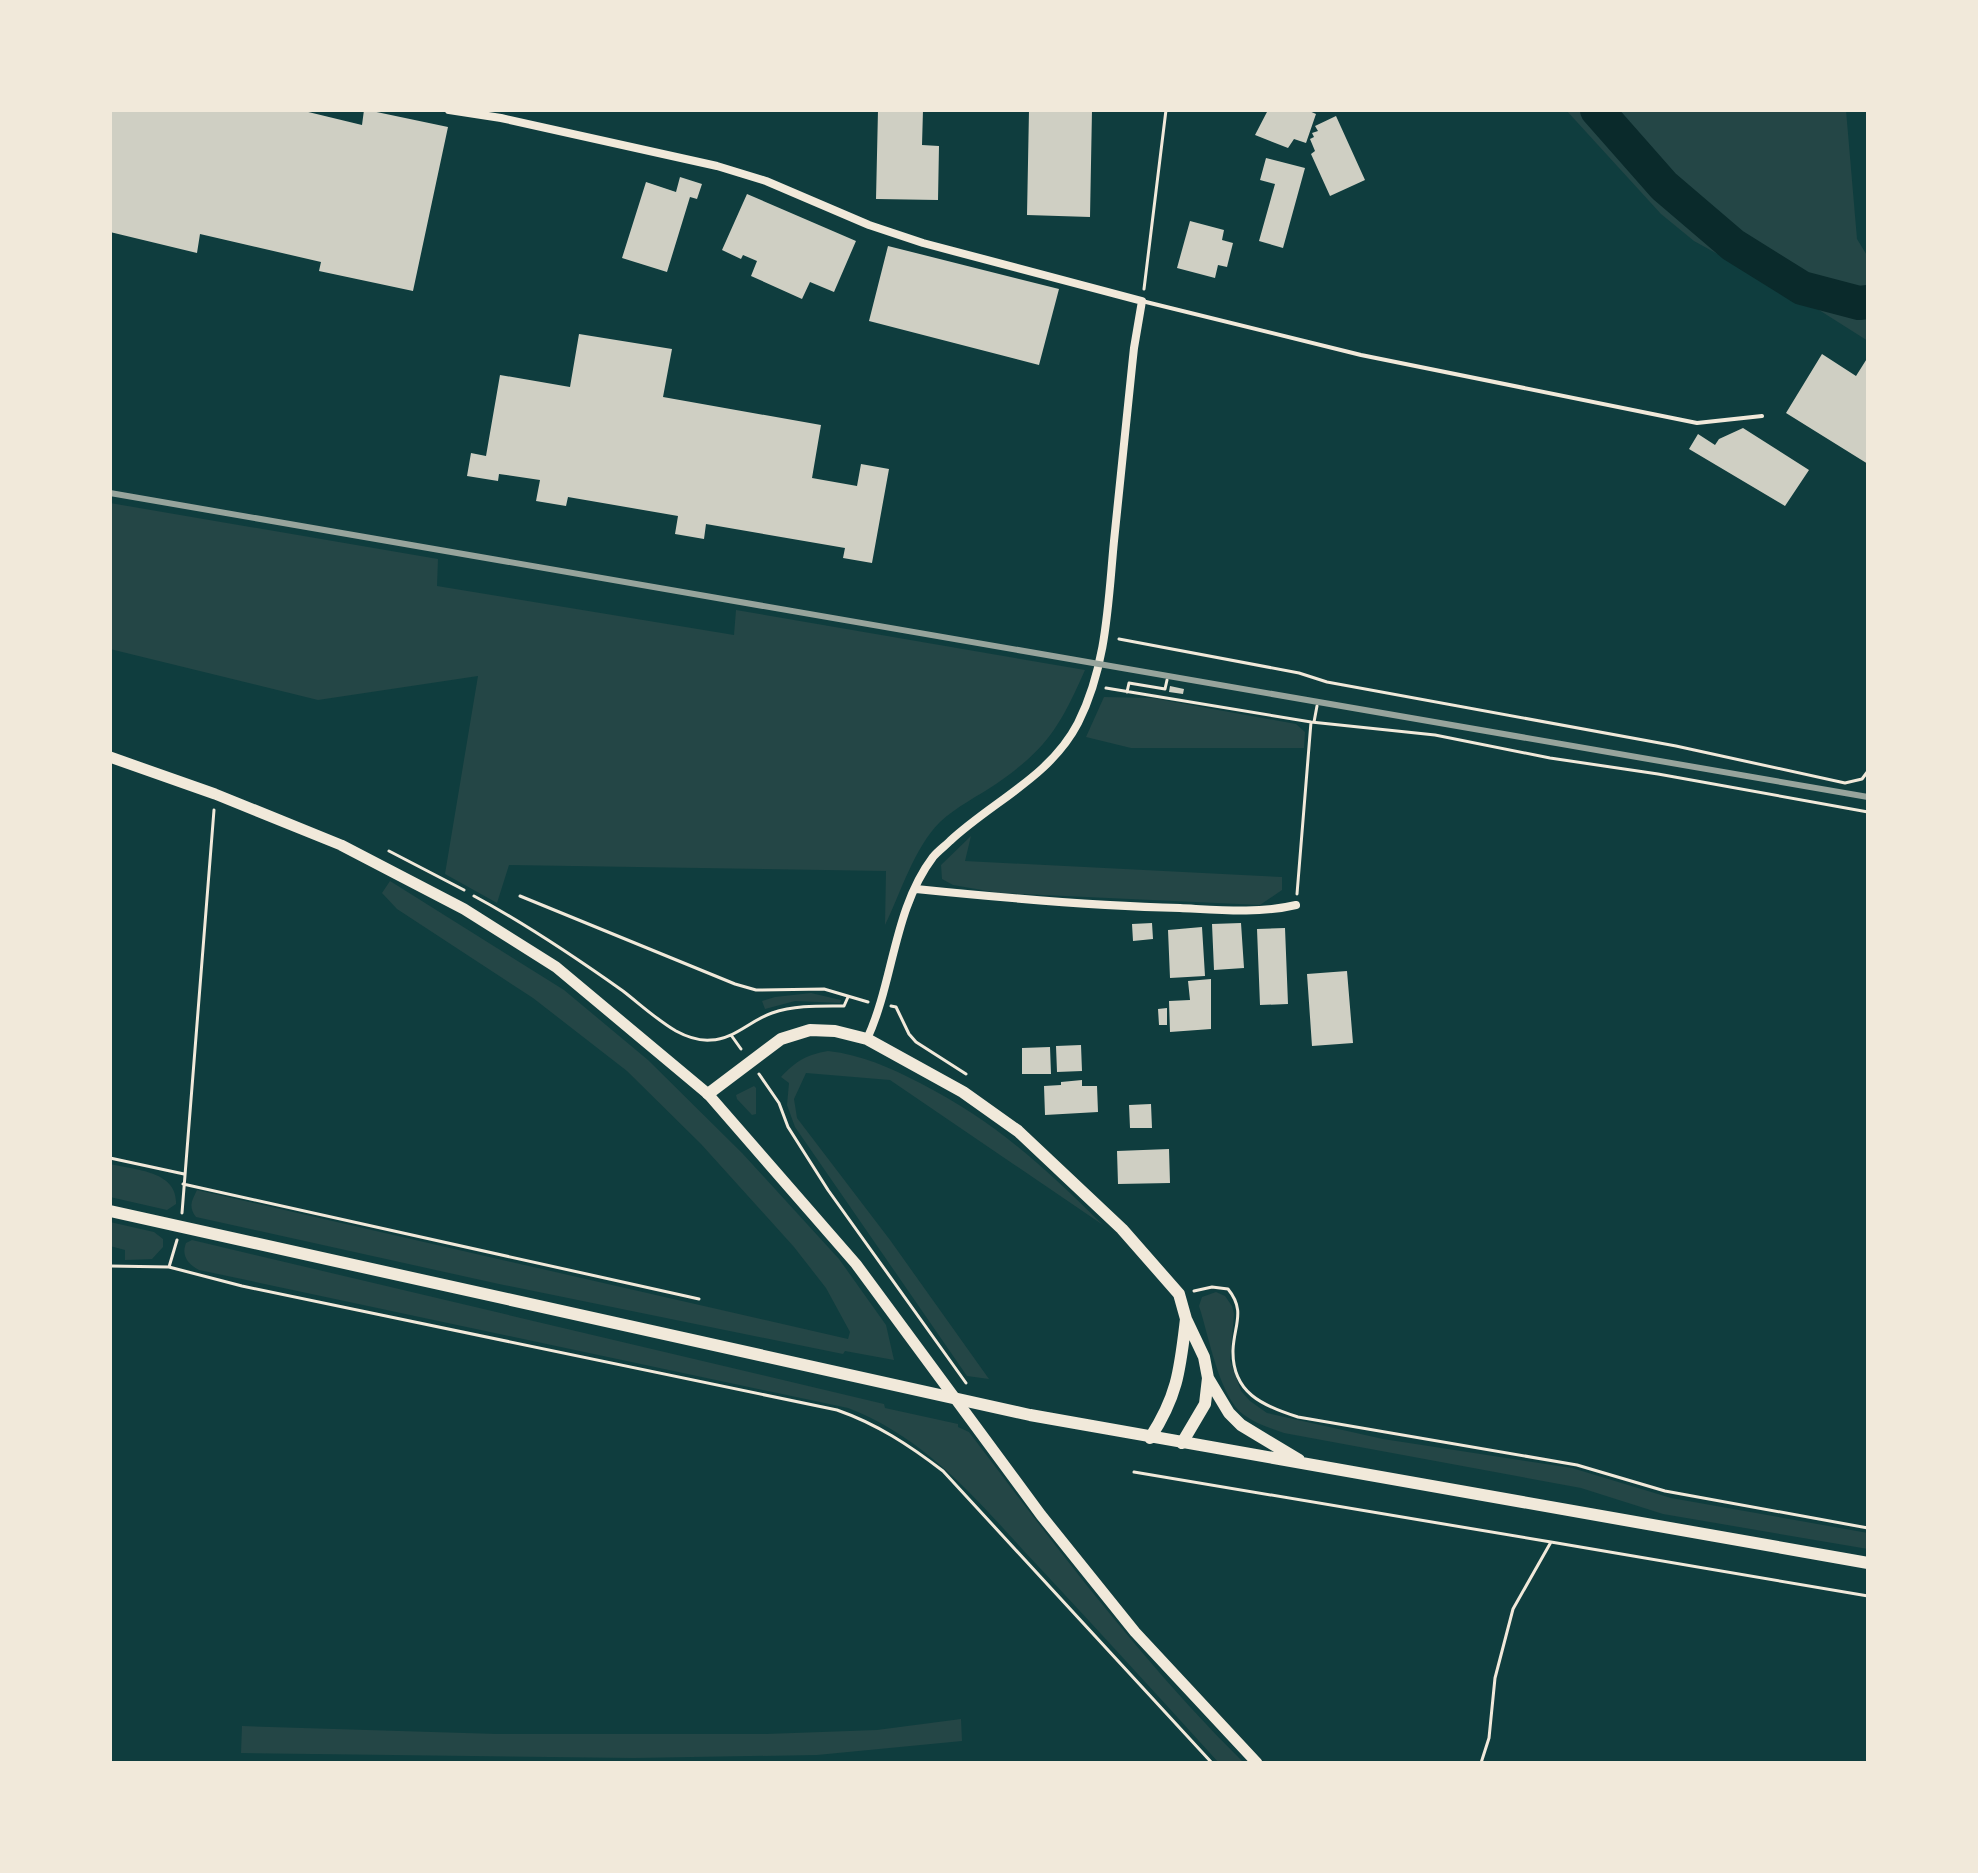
<svg xmlns="http://www.w3.org/2000/svg" width="1978" height="1873" font-family="'DejaVu Sans',sans-serif">
	<rect width="100%" height="100%" fill="#0f3d3e"/>
	<!-- green -->
	<path fill="#244646" d="M1566 110H1846L1857 239 1868 257V341L1819 310 1694 241 1661 214Z
		M110 503 438 559 437 586 734 635 736 610 1085 670C1060 726 1048 748 996 784 978 796 956 807 940 822 914 848 901 892 885 925L886 871 509 865 497 903 445 874 478 676 318 700 110 649Z
		M1104 697 1152 698 1296 724 1305 732 1304 748H1131L1086 737Z
		M971 836 965 861 1282 877V890L1260 905 999 893 953 885 942 879 941 865Z
		M390 881 564 990 648 1060 742 1153 839 1259 886 1325 894 1360 845 1351 843 1354 499 1284 196 1217C188 1206 192 1201 197 1190L848 1339 850 1332 826 1288 794 1247 701 1144 627 1071 533 998 397 909 382 893Z
		M811 993 841 1000 840 1003 795 1001 765 1009 762 1001 775 997Z
		M828 1051C862 1055 889 1067 920 1083 996 1122 1043 1166 1103 1225L890 1080 806 1073 794 1099 797 1118 890 1240 989 1379 967 1376 795 1127 787 1105 789 1083 781 1077C796 1061 806 1055 828 1051Z
		M754 1086 756 1088V1114L752 1115 737 1099 736 1095Z
		M110 1164C135 1170 178 1171 176 1204L167 1210 110 1197Z
		M110 1222 154 1232 163 1239V1247L152 1259 125 1260V1250L110 1246Z
		M192 1240 884 1404 885 1408 958 1424V1427L969 1432C1056 1547 1142 1662 1244 1763H1219C1159 1697 1099 1631 1038 1566 980 1504 929 1439 848 1408L199 1270C188 1264 181 1256 186 1243Z
		M1216 1292 1225 1296 1232 1306 1234 1314 1230 1360 1241 1391 1250 1401 1267 1413 1383 1439 1572 1468 1671 1498 1868 1533V1549L1663 1514 1581 1488 1284 1433C1270 1428 1256 1424 1244 1415 1219 1397 1209 1336 1199 1306L1202 1297Z
		M961 1719 962 1741 817 1755 634 1758 241 1753 242 1726 497 1734H766L877 1730Z"/>
	<g fill="none" stroke-linecap="round" stroke-linejoin="round">
		<!-- river -->
		<path stroke="#0a2a2b" stroke-width="34" d="M1597 110 1664 186 1733 245 1802 288 1859 303 1868 302"/>
	</g>
	<!-- building -->
	<path fill="#cfcfc3" d="M110 110H300L362 125 364 110H367L448 127 413 291 319 271 321 262 200 234 197 253 110 232Z
		M878 110H923L922 145 939 146 938 200 876 199Z
		M1029 110H1092L1090 217 1027 215Z
		M1268 110H1307L1316 114 1306 143 1294 139 1288 148 1255 135Z
		M1336 116 1365 180 1330 196 1311 154 1315 151 1310 139 1314 137 1312 133 1318 131 1315 126Z
		M1266 158 1305 168 1283 248 1259 241 1275 184 1260 180Z
		M680 177 702 184 697 199 690 197 667 272 622 258 646 182 676 192Z
		M747 194 856 241 834 292 810 282 802 299 751 276 757 261 743 255 741 259 722 250Z
		M1190 221 1224 230 1222 240 1233 243 1227 267 1218 265 1215 278 1177 268Z
		M888 246 1059 289 1039 365 869 321Z
		M579 334 672 349 663 397 821 425 812 478 857 486 861 464 889 469 872 563 843 558 845 548 706 524 704 539 675 534 678 516 568 497 566 506 536 501 540 480 499 474 498 481 467 476 471 453 486 456 500 375 570 387Z
		M1822 354 1856 376 1868 357V464L1786 413Z
		M1743 428 1809 470 1785 506 1689 449 1698 434 1715 445 1719 439Z
		M1170 686 1184 689 1183 694 1169 692Z
		M1152 923 1153 939 1133 941 1132 924Z
		M1241 923 1244 968 1214 970 1212 924Z
		M1202 927 1205 976 1170 978 1168 930Z
		M1285 928 1288 1004 1260 1005 1257 929Z
		M1347 971 1353 1043 1312 1046 1307 974Z
		M1211 979V1029L1170 1032 1169 1001 1190 1000 1188 981Z
		M1167 1008V1025H1159L1158 1009Z
		M1081 1045 1082 1071 1057 1072 1056 1046Z
		M1050 1047 1051 1074H1022V1048Z
		M1082 1080V1086H1097L1098 1112 1045 1115 1044 1086 1061 1085V1082Z
		M1151 1104 1152 1128H1130L1129 1105Z
		M1169 1149 1170 1183 1118 1184 1117 1151Z"/>
	<g fill="none" stroke-linecap="round" stroke-linejoin="round">
		<!-- path -->
		<path stroke="#f1e9da" stroke-width="3" d="M1144 289 1166 110
			M1119 639 1299 673 1327 682 1676 746 1845 783 1862 779 1868 771
			M1106 688 1311 722 1435 735 1550 758 1658 774 1868 812
			M1127 692 1129 683 1165 689 1167 680
			M1314 722 1317 706
			M389 851 464 890
			M1297 894 1311 722
			M474 896C526 924 575 957 623 991 641 1005 657 1020 676 1031 687 1037 699 1041 711 1040 733 1040 751 1020 772 1013 795 1005 819 1006 844 1006L848 997
			M520 896 735 984 756 990 824 989 868 1002
			M891 1006 896 1007 909 1034 916 1042 966 1074
			M731 1035 741 1049
			M759 1074 779 1103 788 1127 828 1190 966 1383
			M110 1158 184 1174
			M183 1184 699 1299
			M182 1213 214 810
			M110 1266 169 1267 242 1286 837 1410C877 1424 909 1445 943 1471L1212 1763
			M169 1267 177 1240
			M1194 1291 1212 1287 1228 1289C1246 1311 1234 1325 1233 1350 1232 1393 1263 1406 1298 1417L1577 1465 1665 1491 1868 1528
			M1134 1472 1551 1542
			M1481 1763 1489 1738 1495 1678 1513 1609 1551 1542 1868 1596"/>
		<!-- service -->
		<path stroke="#f1e9da" stroke-width="4" d="M1142 301 1361 355 1697 423 1762 416"/>
		<!-- minor -->
		<path stroke="#f1e9da" stroke-width="8" d="M449 110 501 118 717 166 766 181 869 225 923 243 1142 301 1134 348C1127 412 1121 476 1114 541 1108 603 1107 665 1078 723 1050 777 993 801 950 841 945 846 938 851 933 857 893 910 894 981 867 1039
			M916 889C1004 898 1092 906 1180 908 1219 910 1258 914 1296 905"/>
		<!-- tertiary -->
		<path stroke="#f1e9da" stroke-width="11" d="M110 757 215 794 341 845 464 909 556 967 708 1094 856 1264 1041 1515 1135 1632 1257 1763"/>
		<!-- secondary -->
		<path stroke="#f1e9da" stroke-width="12" d="M708 1094 781 1039 810 1030 835 1031 867 1039 963 1092 1018 1131 1122 1229 1179 1294 1186 1319 1204 1357 1208 1378 1205 1404 1182 1443
			M110 1211 1030 1415 1868 1563
			M1208 1378 1229 1413 1241 1425 1299 1460
			M1150 1438C1178 1395 1180 1369 1186 1319"/>
		<!-- rail -->
		<path stroke="#97a49c" stroke-width="6" d="M110 493 1868 797"/>
	</g>
	<!-- border -->
	<rect width="1978" height="1873" fill="none" stroke="#f1e9da" stroke-width="224"/>
</svg>
